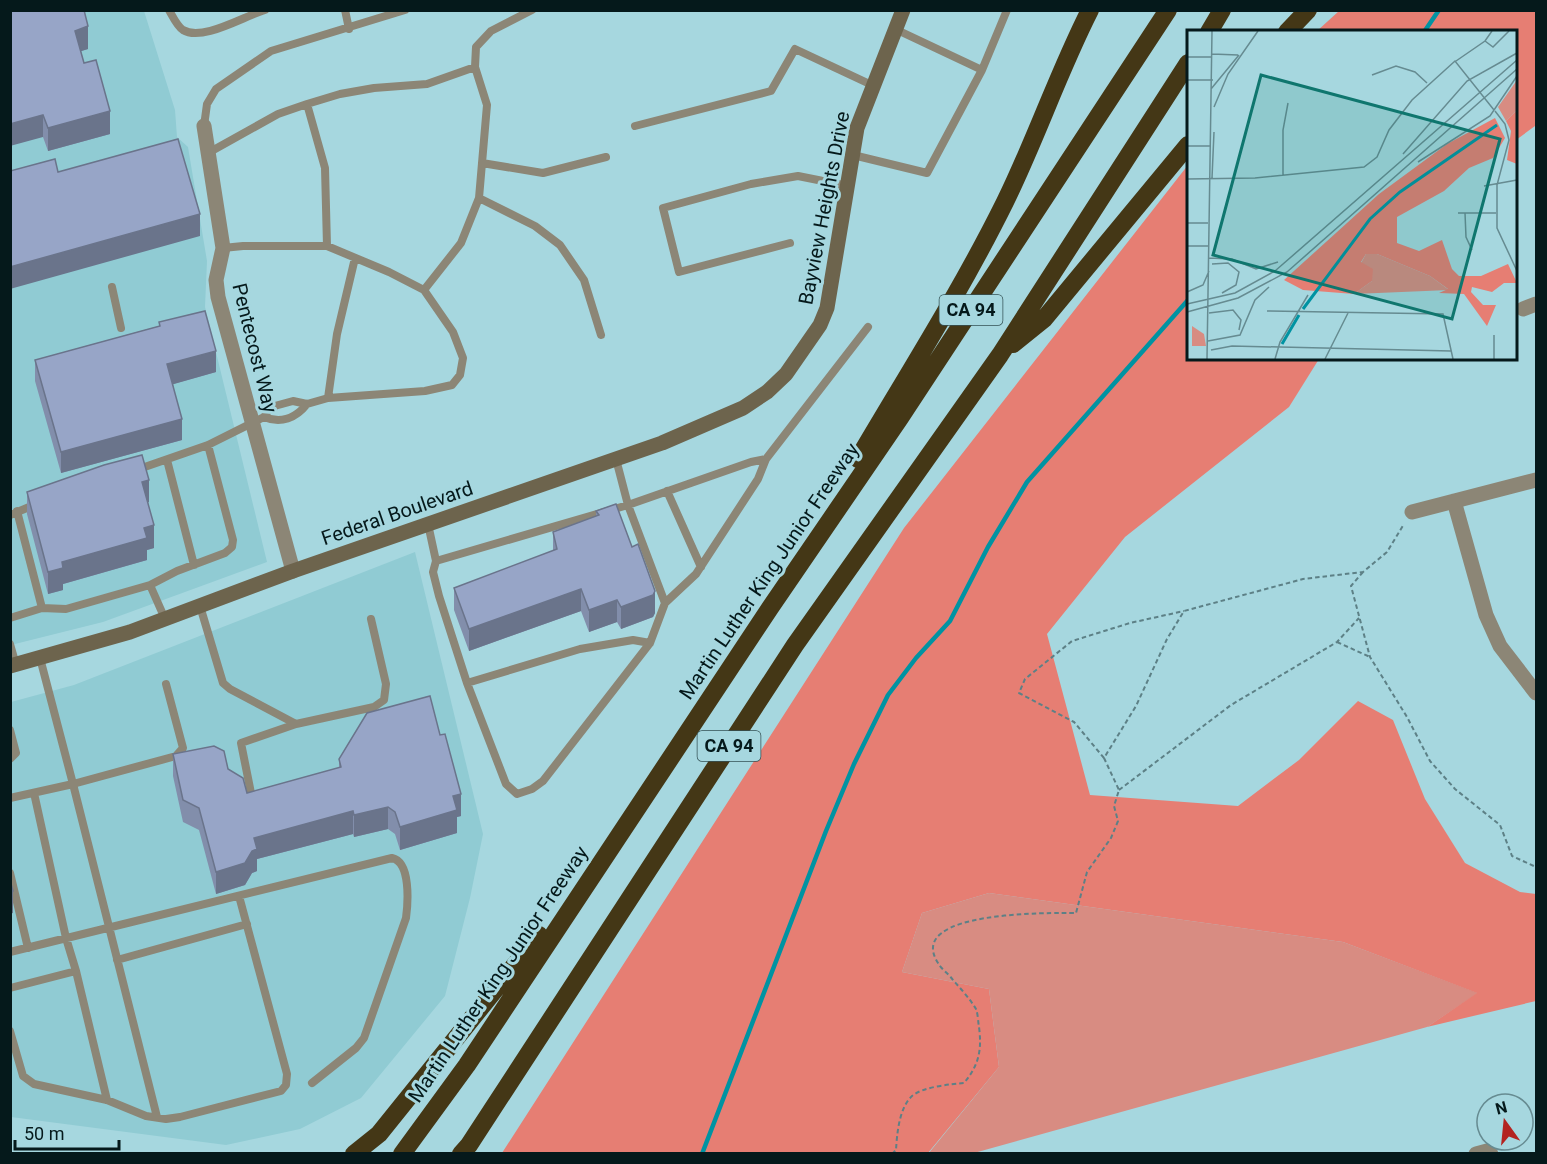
<svg xmlns="http://www.w3.org/2000/svg" width="1547" height="1164" font-family="Roboto,sans-serif">
	<rect width="100%" height="100%" fill="#a6d7df"/>
	<!-- built -->
	<path fill="#90cbd3" d="M10 11H144L175 110 177 137 188 147 207 261 205 307 267 562 103 622 11 645Z
		M415 552 483 834 470 898 445 996 361 1098 300 1129 226 1145 11 1117V702L74 685Z"/>
	<!-- green -->
	<path fill="#d88c82" d="M989 893 1343 942 1478 993 1427 1027 974 1153 928 1154 999 1067 989 989 902 972 922 913Z"/>
	<!-- forest -->
	<path fill="#e67e73" d="M1339 11H1536V119L1535 126 1516 140V32L1317 31Z
		M1188 165V358L1319 359 1289 407 1125 537 1047 634 1090 795 1238 806 1299 760 1358 701 1393 720 1425 799 1465 863 1520 892 1536 894V1001L1427 1027 1477 993 1343 942 989 893 922 913 902 972 989 989 999 1067 928 1153H502L904 528Z"/>
	<g fill="none" stroke-linecap="round" stroke-linejoin="round">
		<!-- stream -->
		<path stroke="#0093a2" stroke-width="4.5" d="M1424 32 1439 10
			M702 1154 826 831 854 764 888 695 916 658 950 621 988 547 1027 482 1188 300"/>
		<!-- path -->
		<path stroke="#5d8086" stroke-width="2" stroke-dasharray="4.5 3" stroke-linecap="butt" d="M1363 572 1351 586 1370 657 1407 717 1430 761 1455 789 1500 825 1512 856 1536 867
			M1337 642 1370 657
			M1104 758 1074 722 1019 693 1025 679 1072 641 1130 623 1184 611
			M1119 790 1231 705 1337 642 1359 618
			M892 1154 896 1150C897 1134 899 1108 912 1096 922 1087 951 1084 964 1083 979 1065 982 1050 979 1027 978 1022 978 1014 976 1009 970 999 961 989 953 980 949 974 941 969 938 963 904 910 1052 913 1076 913L1087 872 1111 838 1118 821 1114 806 1119 790 1104 758 1136 706 1167 639 1184 611 1303 579 1363 572 1387 552 1404 524"/>
		<!-- service -->
		<path stroke="#8c8676" stroke-width="8" d="M169 10C173 17 177 26 183 30 202 42 244 16 265 10
			M345 10 349 29
			M895 29 982 70
			M475 67 476 47 491 31 532 10
			M307 104 325 168 327 246
			M204 126 207 104 216 89 271 51 405 10
			M635 126 771 91 795 49 874 86
			M208 153 278 114 307 104 340 94 374 88 427 84 475 67 487 105 479 198 461 243 424 290
			M853 155 927 173 982 70 1007 10
			M482 163 543 173 606 157
			M479 198 535 226 560 245 584 280 601 335
			M790 243 679 272 663 208 751 184 798 176 848 186
			M112 287 121 328
			M328 398 337 334 355 258
			M264 417C281 424 296 418 307 404
			M616 459 628 505 665 603
			M766 459 868 327
			M167 460 194 565
			M136 470 208 445 264 417 271 407 293 401 307 404 328 398 425 391 452 385 460 375 463 358 453 332 424 290 389 272 327 246H243L223 248
			M667 491 701 567
			M17 511 42 608
			M10 515 34 505
			M428 524 436 561 433 572 439 596 467 683 506 784 517 794 532 789 543 781 650 643 665 603 696 574 758 479 766 459 751 462 628 505 436 561
			M200 606 223 683 230 689 296 724 241 743 252 798
			M10 618 42 608 66 609 150 585
			M165 619 150 585 177 571 225 553 232 547 233 540 208 445
			M10 644 16 665
			M467 683 580 649 633 640 650 643
			M296 724 374 707 384 700 386 684 371 619
			M10 730 16 753 10 759
			M10 798 73 784 40 658
			M10 873 28 948
			M10 952 392 858C411 862 408 903 406 918L364 1038 356 1048 312 1083
			M117 960 247 924
			M76 971 107 1100
			M10 988 76 971 66 938 34 793
			M10 1031 23 1076 34 1084 107 1100 146 1116 166 1119 180 1117 281 1091 286 1085 287 1074 239 896
			M157 1117 73 784 176 756 183 748 166 684"/>
		<!-- minor -->
		<path stroke="#8c8676" stroke-width="15" d="M204 126 223 248 216 280 218 297 293 571
			M1523 309 1536 304
			M1454 501 1486 615 1500 646 1536 693
			M1412 512 1536 480
			M1476 1154 1487 1151 1491 1154"/>
		<!-- secondary -->
		<path stroke="#6d644d" stroke-width="15" d="M10 666 130 632 293 571 662 443 743 408 767 392 786 374 820 325 827 308 857 128 903 10"/>
		<!-- motorway -->
		<path stroke="#443716" stroke-width="18" d="M1209 32 1222 10
			M1287 32 1308 10
			M1013 344 1044 319 1188 145
			M858 459C908 374 961 291 1005 202 1036 139 1058 73 1090 10
			M354 1154 379 1134 539 935
			M402 1154 467 1065 770 608 900 418 1168 10
			M461 1154 469 1145 795 645 1000 355 1188 63"/>
	</g>
	<!-- wall -->
	<path fill="#828eab" d="M10 10 88 49 81 51 84 63 110 134 48 151 43 137Z
		M159 322 216 372 173 384 182 440 61 473 35 381V360L159 326Z
		M27 492 149 502H148L154 548 147 550V560L63 584V590L48 594 27 514Z
		M616 504 655 613 653 617 621 629 617 622 589 632 581 611 469 651 454 610V588L553 551V532L596 516V511Z
		M173 754 228 769 247 793 339 768V759L461 816 457 817V833L400 850 395 834 388 829 354 837 353 834 257 859V871L252 873 245 885 216 894 199 830 183 822 173 776Z"/>
	<!-- shaded-wall -->
	<path fill="#6a748b" d="M88 26V49L75 53V31Z
		M110 111V134L48 151V128Z
		M43 115V137L10 146V124Z
		M200 214V236L10 289V267Z
		M216 351V372L167 386V364Z
		M182 419V440L61 473V452Z
		M149 480V502L142 504V482Z
		M154 525V548L147 550V560L63 584V590L48 594V572L62 562 144 528Z
		M581 589V611L469 651V629Z
		M655 591V613L653 617 621 629V607Z
		M617 600V622L589 632V610Z
		M461 794V816L457 817V833L400 850V827L453 796Z
		M388 807V829L354 837V815Z
		M353 811V834L257 859V871L252 873 245 885 216 894V872L254 838Z
		M13 891V913L10 914V892Z"/>
	<!-- building -->
	<path fill="#97a5c7" stroke="#6a748b" stroke-width="1.5" d="M10 10H84L88 26 75 31 84 63 96 60 110 111 48 128 43 115 10 124Z
		M178 139 200 214 10 267V171L55 159 58 172Z
		M205 311 216 351 167 364 182 419 61 452 35 360 160 326 159 322Z
		M142 455 149 480 142 482 154 525 144 528 147 538 62 562 63 568 48 572 27 492 104 465Z
		M616 504 632 547 638 544 655 591 653 595 621 607 617 600 589 610 581 589 469 629 454 588 557 549 553 532 599 515 596 511Z
		M430 696 440 735 445 734 461 794 453 796 457 810 400 827 395 812 388 807 354 815 353 811 254 838 257 849 252 851 245 863 216 872 199 808 183 800 173 754 214 746 224 751 228 769 243 778 247 793 341 767 339 759 367 713Z
		M10 880 13 891 10 892Z"/>
	<g text-anchor="middle" stroke-width="6" stroke-linejoin="round" paint-order="stroke">
		<!-- shield labels -->
		<g fill="#a6d7df" stroke="#355256" stroke-width="1.5">
			<rect x="939.5" y="295" width="63" height="30" rx="4.5"/>
			<rect x="697.5" y="731" width="63" height="30" rx="4.5"/>
		</g>
		<g font-size="18" font-weight="bold" fill="#05191b">
			<text x="971" y="316">CA 94</text>
			<text x="729" y="752">CA 94</text>
		</g>
		<!-- street labels -->
		<g font-size="20" fill="#05191b" stroke="#a6d7df">
			<text transform="translate(824 208) rotate(-79)" y="7">Bayview Heights Drive</text>
			<text transform="translate(255 348) rotate(76)" y="7">Pentecost Way</text>
			<text transform="translate(397 513) rotate(-19)" y="7">Federal Boulevard</text>
			<text transform="translate(769 571) rotate(-56)" y="7">Martin Luther King Junior Freeway</text>
			<text transform="translate(498 974) rotate(-56)" y="7">Martin Luther King Junior Freeway</text>
		</g>
	</g>
	<!-- overview -->
	<g transform="translate(1187 30)">
		<rect width="330" height="330" fill="#a6d7df"/>
		<path d="M330 50V80L319 91 311 77ZM179 224H190L243 246 262 260 167 264 185 251 174 233ZM5 296 17 304 19 316H5Z" fill="#d88c82"/>
		<path d="M330 80V134L320 130 324 101 319 91ZM308 88 318 108 306 128 282 138 257 161 210 187V213L232 221 255 210 265 239 272 246H294L321 234 330 253H317L305 262 285 257 284 262 296 275H309L300 296 277 264 252 263 261 259 243 246 190 224H179L174 232 186 239 185 251 167 264 116 260 97 250 192 164 260 114Z" fill="#e67e73"/>
		<path fill="none" stroke="#0093a2" stroke-width="3" d="M116 279 183 189 213 162 310 95M95 314 112 285"/>
		<path fill="none" stroke="#668b91" stroke-width="1.5" d="M298 11 306 17 322 1M25 24 51 25M0 27H25M269 31 298 11 305 1M185 45 209 36 228 42 240 53M0 50H26M24 59 52 25M27 77 41 44 71 1M308 81 318 94 322 110 310 155V198L330 241M0 116H23M216 124 280 51 330 23M231 132 303 86 330 46M96 146V100L101 73M25 148 27 102M0 149 68 148 177 137 190 127 202 100 225 70 268 31 307 80M297 156 330 150M271 183H309M278 183 279 207 285 220M0 193H21M0 216H22M22 228 45 229 69 239 91 232M25 234 41 233 52 242 49 255 35 263M0 262 16 255 22 241M0 274 48 263 88 241 330 30M80 281 256 284 266 329M0 282 51 268 100 242 330 39M22 283 46 280 54 290 52 300M21 311 53 305 68 270 82 257M24 320 45 316 264 321M20 329 25 1M88 329 93 312 121 265M138 329 161 283M307 329V305"/>
		<path fill="#0f766e" fill-opacity="0.15" stroke="#0f766e" stroke-width="3" d="M74 45 313 109 265 289 26 225Z"/>
		<rect width="330" height="330" fill="none" stroke="#05191b" stroke-width="3"/>
	</g>
	<!-- border -->
	<rect width="1547" height="1164" fill="none" stroke="#05191b" stroke-width="24"/>
	<!-- north arrow -->
	<g transform="translate(1505 1122) rotate(345)"><circle r="28" fill="#a6d7df" stroke="#668b91" stroke-width="1.5"/>
	<path d="M0-4.5L10 22L0 15L-10 22Z" fill="#b32320"/>
	<text y="-9" font-size="16" font-weight="bold" text-anchor="middle" fill="#05191b">N</text>
	</g>
	<!-- scale -->
	<path d="M15 1140v9h104v-9" fill="none" stroke="#05191b" stroke-width="3"/>
	<text x="24" y="1140" font-size="18" fill="#05191b" stroke="#a6d7df" stroke-width="4.5" paint-order="stroke">50 m</text>
</svg>
